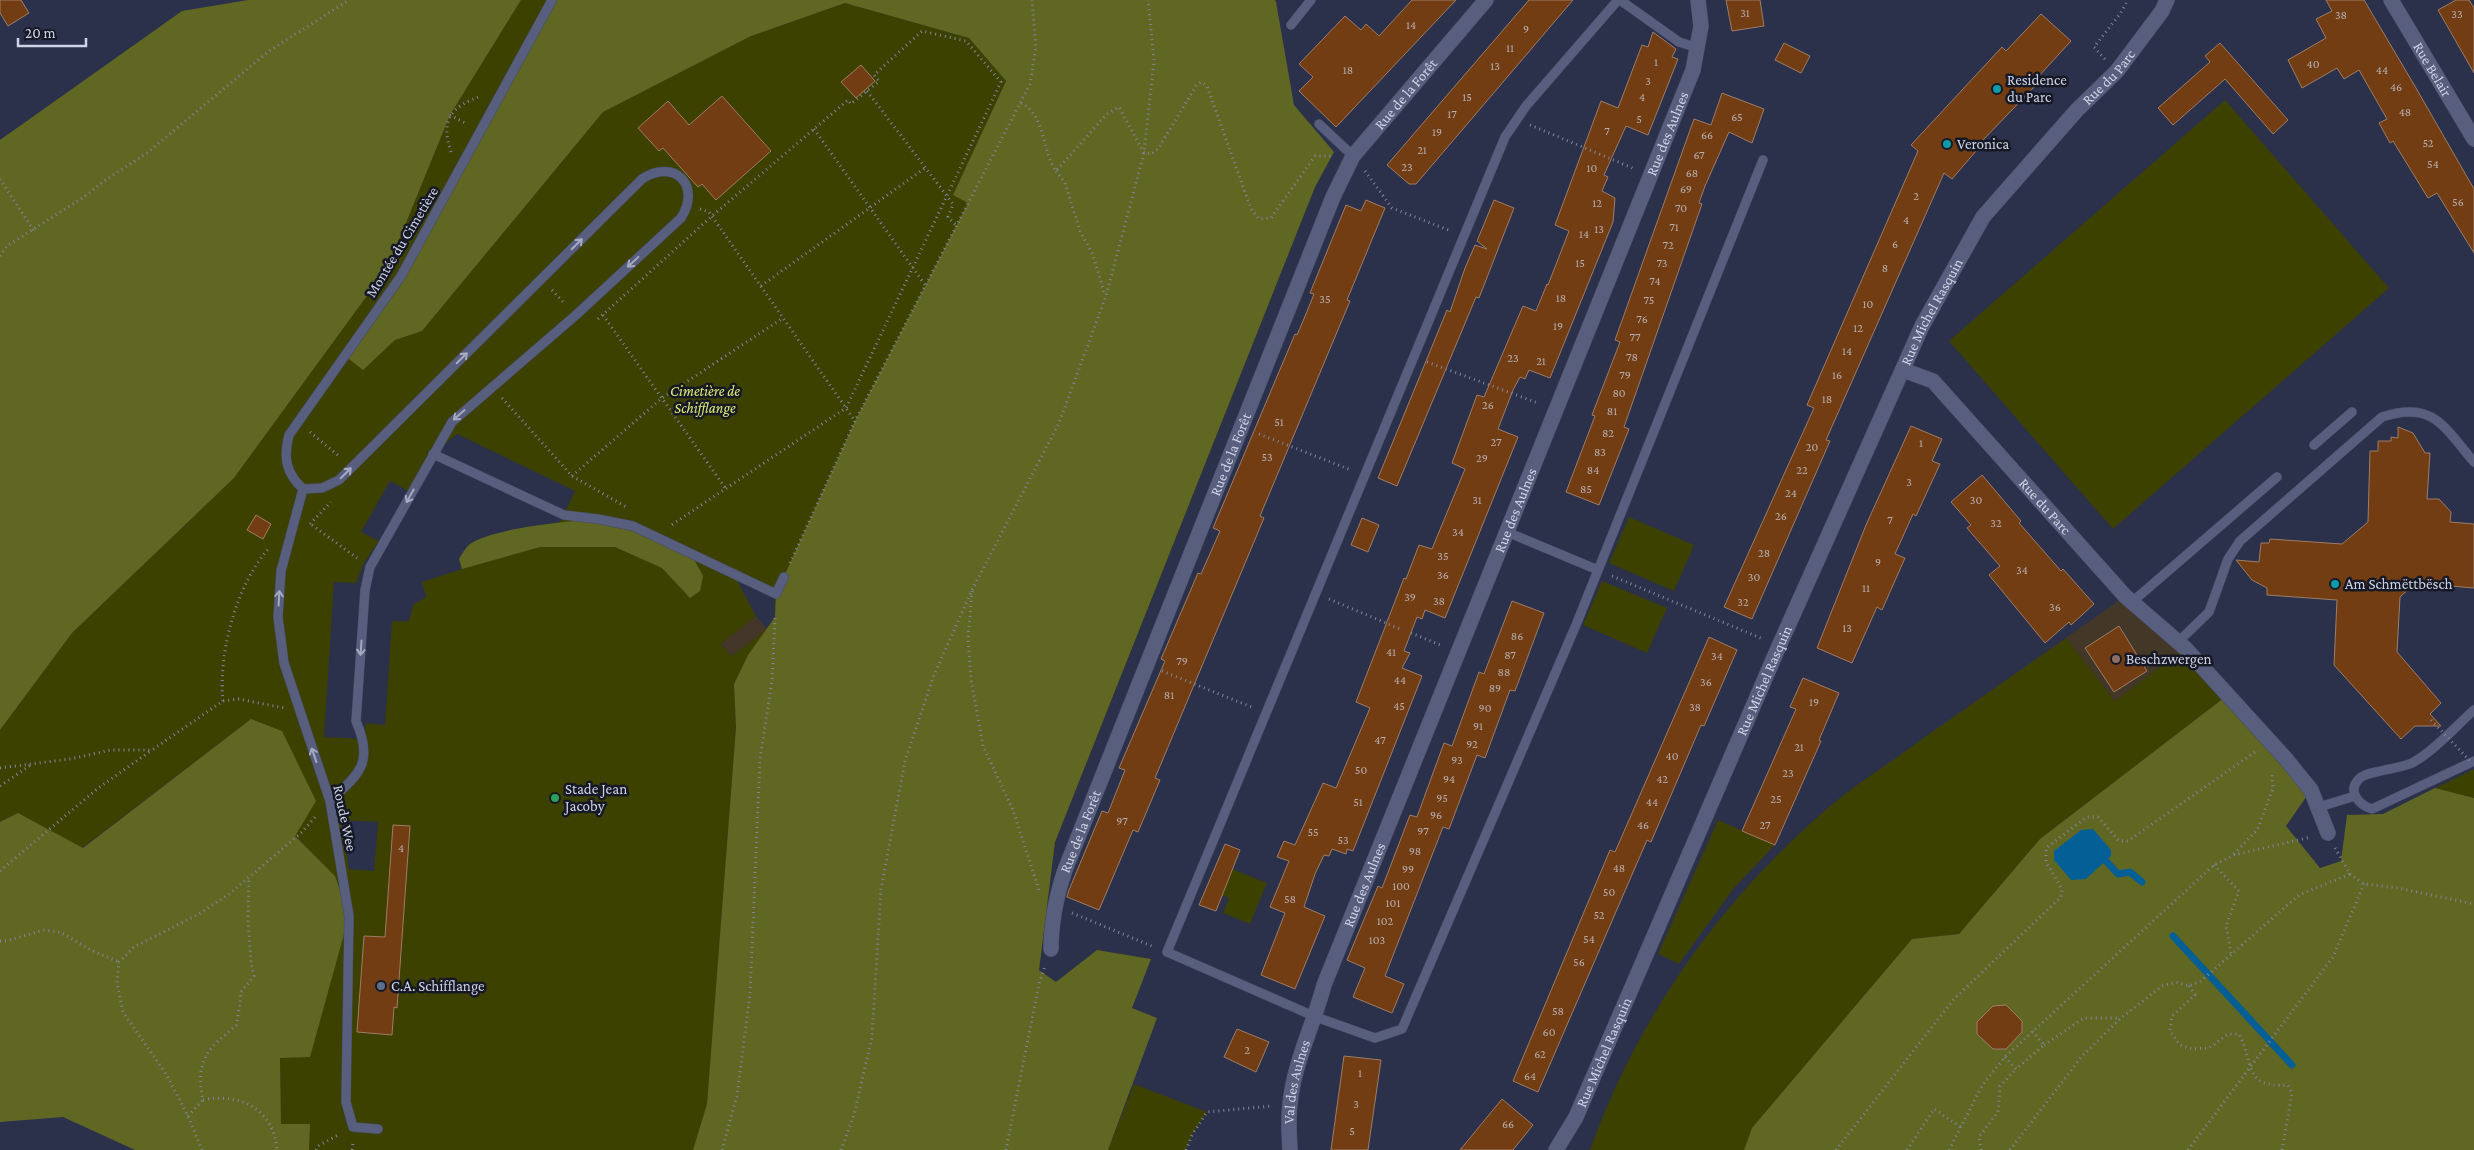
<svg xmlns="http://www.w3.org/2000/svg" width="2474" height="1150" font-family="'Crimson Pro',serif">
	<rect width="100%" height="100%" fill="#2b304b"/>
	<!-- industrial -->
	<path fill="#443729" d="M756 616 767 629 732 656 721 643Z"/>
	<!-- education -->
	<path fill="#433728" d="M2125 596 2185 648 2115 701 2066 638Z"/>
	<!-- green -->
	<path fill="#3c4100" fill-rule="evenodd" d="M521 0H552L363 369 395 340 422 331 603 112 751 36 845 3 969 38 1006 81 953 195 1030 84 1334 152 1315 187 1055 842 1039 970 775 617V594L734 575 756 616 721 644 732 656 767 629 748 655 734 684 736 727 707 1105 693 1150H309L310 1124 281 1125 280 1058 335 876 295 836 251 719 82 848 18 813 0 822V730L72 633 234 478 388 267 450 115ZM457 434 575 491 560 522 489 536 470 544 459 559 462 569 422 582 426 597 413 605 409 621H392L385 725 366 723 364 739 324 737 334 582 356 583 364 563 379 541 361 532 390 481 412 493 433 454ZM341 820 378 822 374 871 349 869Z
		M2225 100 2389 288 2113 529 1949 341Z
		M1629 517 1694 545 1674 591 1609 563Z
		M1602 581 1667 608 1647 653 1583 625Z
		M2066 638 2115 701 2185 648 2229 694 2040 839 1959 934 1912 939 1752 1128 1744 1150H1590C1638 1015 1725 894 1835 802 1854 786 1876 772 1896 758 1952 717 2009 678 2066 638Z
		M2474 769V798L2435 788Z
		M1718 820 1775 845 1734 888 1679 964 1658 954Z
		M1217 863 1267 883 1250 924 1223 913 1229 898 1206 889Z
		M1134 1084 1207 1112 1192 1135 1186 1150H1108Z"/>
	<!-- forest -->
	<path fill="#606723" d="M248 0H521L450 115 388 267 234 478 72 633 0 730V140L182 11Z
		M552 0H1275L1276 2 1294 105 1334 152 1315 187 1055 842 1039 970 1056 982 1097 950 1151 959 1132 1008 1157 1018 1108 1150H693L707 1104 736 727 734 684 748 655 775 617 776 594 855 421 968 203 953 195 1006 81 969 38 845 3 751 36 603 112 422 331 395 340 363 370 345 356 401 276Z
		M598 519 633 526 691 554 703 576 700 591 690 598 662 568 615 547H540L462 569 459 559C462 554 466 547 470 544 492 528 570 521 598 519Z
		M2229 694 2311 790 2286 826 2320 868 2341 861 2347 815 2383 814 2435 788 2474 798V1150H1744L1752 1128 1912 939 1959 934 2040 839Z
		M251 719 282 731 316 801 295 836 335 876 349 916 310 1057 280 1058 281 1124H310L309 1150H135L63 1117 0 1122V822L18 813 83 848Z"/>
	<!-- water -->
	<path fill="#035f95" d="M2093 829 2111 850V856L2086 879 2071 880 2054 860V851L2081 830Z"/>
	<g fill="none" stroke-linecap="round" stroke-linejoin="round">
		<!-- stream -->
		<path stroke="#035f95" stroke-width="7" d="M2106 861 2118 874 2130 872 2142 882
			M2173 936 2292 1065"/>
	</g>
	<!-- building -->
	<path fill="#723d12" stroke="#9d7d68" d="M0 0H21L29 13 8 26 0 13Z
		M1412 0H1456L1336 127 1299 91 1313 77 1299 64 1345 16 1361 30 1366 24 1379 36Z
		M1529 0H1573L1416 184H1409L1387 165Z
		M1726 0H1760L1764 26 1732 31Z
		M2326 0H2364L2416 88 2474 189V253L2437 193 2428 198 2393 141 2390 143 2379 123 2387 119 2359 70 2344 79 2337 68 2302 88 2288 60 2326 38 2316 19 2332 11Z
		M2456 0H2469L2474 8V73L2438 10Z
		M2041 14 2071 41 2037 78 2040 81 1981 142 1982 144 1952 179 1944 173 1826 440 1830 441 1752 619 1724 607 1814 408 1807 405 1918 151 1911 145 2002 47 2006 51Z
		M1653 32 1676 49 1672 57 1678 59 1648 135 1626 126 1604 175 1608 177 1602 191 1615 198 1613 222 1550 378 1529 370 1525 379 1520 377 1513 390 1498 429 1518 437 1445 618 1425 610 1422 619 1417 617 1404 651 1410 653 1402 668 1422 676 1353 851 1347 849 1346 854 1332 849 1329 856 1324 855 1315 874 1304 907 1325 916 1295 989 1261 975 1285 913 1270 907 1289 861 1277 857 1284 841 1295 845 1323 783 1336 788 1370 708 1356 702 1404 578 1406 579 1419 545 1432 549 1465 469 1452 463 1477 395 1484 397 1523 306 1536 311 1547 284 1548 285 1569 231 1555 225 1601 101 1618 108 1642 45 1648 47Z
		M1784 43 1810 56 1801 73 1775 60Z
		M2220 43 2288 120 2273 134 2225 79 2173 125 2158 108 2210 62 2205 56Z
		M861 65 875 81 856 98 841 82Z
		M1722 93 1764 109 1752 143 1729 132 1705 186 1699 203 1702 204 1624 427 1629 429 1599 505 1566 492 1595 416 1592 415 1620 342 1615 340 1694 119 1711 125Z
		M722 96 771 151 716 200 702 184 698 187 663 148 659 151 638 128 668 101 689 125Z
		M1366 200 1385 208 1347 300 1350 301 1260 516 1264 518 1155 778 1160 780 1138 832 1133 830 1099 910 1067 897 1069 890 1102 811 1108 813 1125 770 1119 768 1165 661 1161 659 1198 573 1201 574 1220 531 1213 528 1295 334 1297 335 1306 314 1314 294 1310 293 1346 205 1361 211Z
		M1494 200 1514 208 1479 298 1476 297 1397 486 1378 478 1447 310 1450 312 1465 268 1475 245 1487 249 1477 241Z
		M1911 426 1942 439 1932 461 1940 464 1916 516 1913 514 1895 554 1905 558 1882 610 1877 607 1852 663 1817 648 1866 525Z
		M2398 427 2413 433 2425 453H2430L2427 499H2439L2451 512 2450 522 2474 524V588L2415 583 2400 597 2397 652 2441 703 2430 714 2441 726H2415L2401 739 2334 665 2337 600 2267 595V588L2252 580 2236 560 2259 562 2261 543H2269L2270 539 2342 544 2368 522 2370 451H2378V441H2391V437L2398 438Z
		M1982 475 2021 521 2019 523 2061 571 2063 569 2094 604 2071 625 2069 622 2045 643 1989 575 2000 566 1967 528 1971 525 1951 502Z
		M256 515 271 524 263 539 247 530Z
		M1362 518 1379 525 1368 552 1351 545Z
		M1512 601 1544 613 1515 691 1510 690 1485 758 1477 755 1449 829 1443 827 1385 976 1404 984 1392 1013 1353 997 1365 968 1347 960 1378 886 1382 888 1410 815 1417 817 1444 743 1452 746 1479 672 1484 674Z
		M2119 626 2147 671 2114 692 2085 648Z
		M1709 637 1737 650 1704 726 1701 725 1651 842 1647 840 1538 1092 1513 1081 1610 850 1615 852Z
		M1803 678 1839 693 1819 740 1821 741 1775 845 1742 831 1796 709 1790 707Z
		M393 825 410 826 397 1008 394 1007 392 1035 357 1032 364 936 385 937Z
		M1225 844 1240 850 1216 911 1199 905Z
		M2006 1005 2022 1021V1032L2006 1049H1993L1977 1034V1022L1993 1006Z
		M1237 1029 1269 1042 1256 1072 1224 1057Z
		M1344 1056 1381 1060 1368 1150H1331Z
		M1502 1099 1533 1125 1513 1150H1460Z"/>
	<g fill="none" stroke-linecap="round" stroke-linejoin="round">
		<!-- service casing -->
		<g stroke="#474c63" stroke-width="10">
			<path id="service" d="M1618 0 1526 106 1505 137C1390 408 1282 681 1167 952L1316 1017 1375 1038 1402 1029 1576 625 1763 160
				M1620 0 1679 42 1698 48
				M1291 25 1311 0
				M1319 124 1353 156
				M2314 445 2352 412
				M433 454 564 515 598 519 633 526 776 594 784 577
				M303 489 322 488 339 480 642 179C674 158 702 185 681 218L576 315 452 422 370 567 365 590 356 721C374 763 360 773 330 801
				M303 489 281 571 278 617 284 663 330 801 349 916 346 1102 353 1127 378 1129
				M303 489C286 473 283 458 289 435L401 276 552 0
				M1507 532 1598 570
				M2132 602 2277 477
				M2178 642 2209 612 2228 559 2240 541 2382 417C2433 400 2444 427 2474 462
				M2474 710C2456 726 2433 752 2412 763 2399 769 2368 771 2360 778 2346 791 2359 805 2372 809L2474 761
				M2319 807 2355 796"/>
		</g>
		<!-- minor casing -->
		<g stroke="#474c63" stroke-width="16">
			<g id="minor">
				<path id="s1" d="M2391 0 2474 139"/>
				<path id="s2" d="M1903 370 1933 381 2125 596 2185 648 2286 759 2311 790 2328 833"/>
				<path id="s3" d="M1051 949C1051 920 1056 897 1065 870L1333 197 1353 156 1486 0"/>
				<path id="s4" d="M1290 1150C1289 1135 1288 1119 1290 1104 1294 1062 1314 1024 1324 985L1693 70 1701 26 1698 0"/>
				<path id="s5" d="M1556 1150 1576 1117 1779 646 1922 326 1983 217 2077 110 2117 71 2162 11 2167 0"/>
			</g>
		</g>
		<!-- path -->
		<path stroke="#81869c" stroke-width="3" stroke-dasharray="1 4" stroke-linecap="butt" d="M2105 59 2094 47 2120 14 2128 0
			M867 91 953 204 948 217 956 225
			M1021 103C1045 114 1042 151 1056 171L1107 114 1119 107 1144 153 1151 154 1158 149 1196 86 1201 82 1207 86 1251 209 1259 219 1271 218 1315 156H1331
			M450 115 467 124
			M1530 125 1635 169
			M814 129 925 285
			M451 152C440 120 451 106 482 96
			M1056 171 1065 183 1080 231 1093 255 1105 295
			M1365 171 1392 208 1451 231
			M0 179 34 231
			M700 209 709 212 855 421
			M0 256 7 246 84 197 104 181 147 153 269 51 349 0
			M761 286 925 168
			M552 290 565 304
			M603 315 726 489
			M598 319 712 216 848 100 851 104 879 81 874 75 922 31 966 41 1001 82 846 408 670 526
			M1427 362 1538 403
			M502 398 572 476 628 508
			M310 432 340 457
			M1259 434 1351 470
			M572 476 662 398 783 318
			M310 524 331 502
			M312 525 357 558
			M790 563 855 421 1030 84 1036 47 1032 0
			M1612 576 1763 639
			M972 591 968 639 971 679 983 746 1013 810 1039 890
			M1329 599 1400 629
			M1411 633 1443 646
			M1162 671 1254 708
			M223 701C218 652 237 583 270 547
			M0 768 70 759 111 750H152L223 701 239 699 284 708
			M0 786 32 764
			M2335 848 2350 874 2364 884 2398 888 2474 904
			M2234 854 2257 830 2273 789 2272 772
			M2214 865 2239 891 2226 926 2231 953
			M0 871 97 789 152 750
			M1072 913 1154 947
			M0 941H7L43 930 60 932 91 950 119 962
			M2189 986 2195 995 2172 1016 2170 1031 2180 1045 2192 1049 2209 1048 2228 1034H2239C2255 1063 2242 1088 2288 1085L2292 1093 2282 1150
			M2044 1045 2084 1018H2120
			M2005 1057 2016 1069 2044 1045 2032 1031
			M203 1100C241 1092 274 1110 277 1150
			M188 1116 203 1100C195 1060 207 1049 237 1025 237 1013 242 1005 240 993L254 976 251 962 248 919 249 878
			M202 1150 188 1116 166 1074 123 1012 117 983 119 962 134 947 197 915 228 895 302 832 316 816
			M316 1150 318 1146 340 1134
			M352 1150 353 1141
			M722 1150 737 1096 750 994 760 759 772 681 775 617
			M841 1150 854 1115 872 1037 881 889 905 761 934 675 973 588 1059 423 1106 296 1144 153 1154 60 1148 0
			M1006 1150 1039 984 1045 966
			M1186 1150 1192 1135 1207 1112 1271 1106
			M1836 1150 1953 1000 2061 897 2062 889 2046 862V848L2087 817H2098L2119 841H2128L2255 752
			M1907 1150 1934 1109 1962 1128
			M1949 1150 1983 1084 2005 1057 2214 865 2234 855 2311 837
			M1981 1150 1979 1137 1998 1112 2000 1086 2016 1069
			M2010 1150 2082 1056 2121 1018 2162 986 2176 982 2189 986 2201 981 2299 895 2350 874
			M2188 1150 2333 957 2364 884"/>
		<!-- service -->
		<use href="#service" stroke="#585e7d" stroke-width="9"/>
		<!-- minor -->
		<use href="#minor" stroke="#585e7d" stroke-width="15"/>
		<!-- path-bridge -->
		<path stroke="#81869c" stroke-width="3" stroke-dasharray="1 4" stroke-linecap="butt" d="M2431 720 2471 762"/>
	</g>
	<!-- one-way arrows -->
	<defs><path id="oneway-shaft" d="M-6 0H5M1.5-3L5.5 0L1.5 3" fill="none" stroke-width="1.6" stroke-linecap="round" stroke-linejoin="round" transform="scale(1.25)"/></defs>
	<g stroke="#a5aac1">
		<use href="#oneway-shaft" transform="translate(577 244) rotate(-45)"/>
		<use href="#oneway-shaft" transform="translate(633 262) rotate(137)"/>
		<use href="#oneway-shaft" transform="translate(462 358) rotate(-45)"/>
		<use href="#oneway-shaft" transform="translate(459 415) rotate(139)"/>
		<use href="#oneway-shaft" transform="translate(346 473) rotate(-45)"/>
		<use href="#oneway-shaft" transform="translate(410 496) rotate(119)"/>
		<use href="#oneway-shaft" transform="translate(279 598) rotate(-87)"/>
		<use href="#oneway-shaft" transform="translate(361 648) rotate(94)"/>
		<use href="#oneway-shaft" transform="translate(314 755) rotate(-109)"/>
	</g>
	<!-- markers -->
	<g fill="#0f9aa8" stroke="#161925" stroke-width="2">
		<circle cx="1997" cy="89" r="5"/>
		<circle cx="1947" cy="144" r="5"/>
		<circle cx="2335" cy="584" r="5"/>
	</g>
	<circle fill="#8d6e63" stroke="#161925" stroke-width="2" cx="2116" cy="659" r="5"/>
	<circle fill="#2e9e5b" stroke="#161925" stroke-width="2" cx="555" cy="798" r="5"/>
	<circle fill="#5c6f8a" stroke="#161925" stroke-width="2" cx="381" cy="986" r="5"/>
	<g text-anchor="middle" stroke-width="5" stroke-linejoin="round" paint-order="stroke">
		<!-- number labels -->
		<g font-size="12" fill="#b7aeb0">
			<text x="1745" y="17">31</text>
			<text x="2457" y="18">33</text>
			<text x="2341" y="19">38</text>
			<text x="1411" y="29">14</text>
			<text x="1526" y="33">9</text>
			<text x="1510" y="52">11</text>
			<text x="1656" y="66">1</text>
			<text x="2313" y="68">40</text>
			<text x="1495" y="70">13</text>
			<text x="1348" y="74">18</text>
			<text x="2382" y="74">44</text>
			<text x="1648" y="85">3</text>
			<text x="2396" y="91">46</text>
			<text x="1467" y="101">15</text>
			<text x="1642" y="101">4</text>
			<text x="2405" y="116">48</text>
			<text x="1452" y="118">17</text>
			<text x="1737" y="121">65</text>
			<text x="1639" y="123">5</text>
			<text x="1607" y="135">7</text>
			<text x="1437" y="136">19</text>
			<text x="1707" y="139">66</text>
			<text x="2428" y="147">52</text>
			<text x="1422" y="154">21</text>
			<text x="1699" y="159">67</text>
			<text x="2433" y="168">54</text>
			<text x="1407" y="171">23</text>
			<text x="1592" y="172">10</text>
			<text x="1692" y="177">68</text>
			<text x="1686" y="193">69</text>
			<text x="1916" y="200">2</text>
			<text x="2458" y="206">56</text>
			<text x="1597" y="207">12</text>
			<text x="1681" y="212">70</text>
			<text x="1906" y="224">4</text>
			<text x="1674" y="231">71</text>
			<text x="1599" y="233">13</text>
			<text x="1584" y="238">14</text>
			<text x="1895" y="248">6</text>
			<text x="1668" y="249">72</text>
			<text x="1580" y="267">15</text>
			<text x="1662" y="267">73</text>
			<text x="1885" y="272">8</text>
			<text x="1655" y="285">74</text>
			<text x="1561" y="302">18</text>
			<text x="1325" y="303">35</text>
			<text x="1649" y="304">75</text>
			<text x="1868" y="308">10</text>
			<text x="1642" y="323">76</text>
			<text x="1558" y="330">19</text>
			<text x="1858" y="332">12</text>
			<text x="1635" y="341">77</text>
			<text x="1847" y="355">14</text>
			<text x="1632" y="361">78</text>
			<text x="1513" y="362">23</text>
			<text x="1541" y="365">21</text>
			<text x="1625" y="379">79</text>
			<text x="1837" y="379">16</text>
			<text x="1619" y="397">80</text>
			<text x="1827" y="403">18</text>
			<text x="1488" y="409">26</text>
			<text x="1612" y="415">81</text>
			<text x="1279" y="426">51</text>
			<text x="1608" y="437">82</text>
			<text x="1496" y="446">27</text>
			<text x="1921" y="447">1</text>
			<text x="1812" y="451">20</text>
			<text x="1600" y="456">83</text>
			<text x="1267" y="461">53</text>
			<text x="1482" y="462">29</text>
			<text x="1593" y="474">84</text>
			<text x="1802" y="474">22</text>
			<text x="1909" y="486">3</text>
			<text x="1586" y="493">85</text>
			<text x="1791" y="497">24</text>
			<text x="1477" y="504">31</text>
			<text x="1976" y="504">30</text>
			<text x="1781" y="520">26</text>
			<text x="1890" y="524">7</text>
			<text x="1996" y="527">32</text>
			<text x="1458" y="536">34</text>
			<text x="1764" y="557">28</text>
			<text x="1443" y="560">35</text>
			<text x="1878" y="566">9</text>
			<text x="2022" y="574">34</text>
			<text x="1443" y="579">36</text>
			<text x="1754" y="581">30</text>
			<text x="1866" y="592">11</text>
			<text x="1410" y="601">39</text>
			<text x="1439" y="605">38</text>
			<text x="1743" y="606">32</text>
			<text x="2055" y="611">36</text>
			<text x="1847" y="632">13</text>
			<text x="1517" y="640">86</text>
			<text x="1391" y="656">41</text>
			<text x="1510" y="659">87</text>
			<text x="1717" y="660">34</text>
			<text x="1182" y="665">79</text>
			<text x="1504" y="676">88</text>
			<text x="1400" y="684">44</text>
			<text x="1706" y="686">36</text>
			<text x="1495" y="692">89</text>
			<text x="1169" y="699">81</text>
			<text x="1814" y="706">19</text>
			<text x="1399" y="710">45</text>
			<text x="1695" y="711">38</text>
			<text x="1485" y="712">90</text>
			<text x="1478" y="730">91</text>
			<text x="1380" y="744">47</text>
			<text x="1472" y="748">92</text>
			<text x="1799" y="751">21</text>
			<text x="1672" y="760">40</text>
			<text x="1457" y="764">93</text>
			<text x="1361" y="774">50</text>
			<text x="1788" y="777">23</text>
			<text x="1449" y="783">94</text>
			<text x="1662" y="783">42</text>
			<text x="1442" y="802">95</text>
			<text x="1776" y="803">25</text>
			<text x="1358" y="806">51</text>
			<text x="1652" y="806">44</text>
			<text x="1436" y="819">96</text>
			<text x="1122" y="825">97</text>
			<text x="1643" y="829">46</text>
			<text x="1765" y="829">27</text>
			<text x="1423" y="835">97</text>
			<text x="1313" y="836">55</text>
			<text x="1343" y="844">53</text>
			<text x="401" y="852">4</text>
			<text x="1415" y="855">98</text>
			<text x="1619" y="872">48</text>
			<text x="1408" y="873">99</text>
			<text x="1401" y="890">100</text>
			<text x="1609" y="896">50</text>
			<text x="1290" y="903">58</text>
			<text x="1393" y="907">101</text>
			<text x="1599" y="919">52</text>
			<text x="1385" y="925">102</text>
			<text x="1589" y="943">54</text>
			<text x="1377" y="944">103</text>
			<text x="1579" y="966">56</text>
			<text x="1558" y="1015">58</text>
			<text x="1549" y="1036">60</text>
			<text x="1247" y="1054">2</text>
			<text x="1540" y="1058">62</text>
			<text x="1360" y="1077">1</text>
			<text x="1530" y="1080">64</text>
			<text x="1356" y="1108">3</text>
			<text x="1508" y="1128">66</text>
			<text x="1352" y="1135">5</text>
		</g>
		<!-- street labels -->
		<g font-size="15" fill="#ced3e5" stroke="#161925">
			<text dy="5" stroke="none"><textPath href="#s1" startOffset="81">Rue Belair</textPath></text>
			<text dy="5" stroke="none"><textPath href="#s5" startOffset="1215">Rue du Parc</textPath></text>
			<text dy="5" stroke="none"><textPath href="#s3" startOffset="932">Rue de la Forêt</textPath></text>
			<text dy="5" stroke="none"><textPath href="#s4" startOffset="1088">Rue des Aulnes</textPath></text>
			<text transform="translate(402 242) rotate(-59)" y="5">Montée du Cimetière</text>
			<text dy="5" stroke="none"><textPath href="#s5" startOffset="919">Rue Michel Rasquin</textPath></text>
			<text dy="5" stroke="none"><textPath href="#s3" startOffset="528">Rue de la Forêt</textPath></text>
			<text dy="5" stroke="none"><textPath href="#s2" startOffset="200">Rue du Parc</textPath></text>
			<text dy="5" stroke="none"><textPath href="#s4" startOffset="682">Rue des Aulnes</textPath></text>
			<text dy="5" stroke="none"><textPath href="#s5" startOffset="514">Rue Michel Rasquin</textPath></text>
			<text transform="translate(345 818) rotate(78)" y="5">Roude Wee</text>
			<text dy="5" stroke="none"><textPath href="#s3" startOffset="122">Rue de la Forêt</textPath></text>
			<text dy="5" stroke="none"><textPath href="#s4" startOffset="278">Rue des Aulnes</textPath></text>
			<text dy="5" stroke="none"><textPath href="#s5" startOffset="109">Rue Michel Rasquin</textPath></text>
			<text dy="5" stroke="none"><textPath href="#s4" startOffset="69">Val des Aulnes</textPath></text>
		</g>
		<!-- poi labels -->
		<g font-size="15" fill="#ced3e5" stroke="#161925" text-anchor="start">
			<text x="2007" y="85">Residence<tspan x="2007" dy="17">du Parc</tspan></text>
			<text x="1957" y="149">Veronica</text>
			<text x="2345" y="589">Am Schmëttbësch</text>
			<text x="2126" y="664">Beschzwergen</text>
			<text x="565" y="794">Stade Jean<tspan x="565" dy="17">Jacoby</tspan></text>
			<text x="391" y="991">C.A. Schifflange</text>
		</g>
		<!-- park labels -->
		<g font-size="15" font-style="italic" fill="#ddeb74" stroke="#161925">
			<text x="705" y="396">Cimetière de<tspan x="705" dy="17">Schifflange</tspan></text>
		</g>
	</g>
	<!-- scale -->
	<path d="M18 38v8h68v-8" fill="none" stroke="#ced3e5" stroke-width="2.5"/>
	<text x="25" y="38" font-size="15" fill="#ced3e5" stroke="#161925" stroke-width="4" paint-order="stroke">20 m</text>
</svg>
